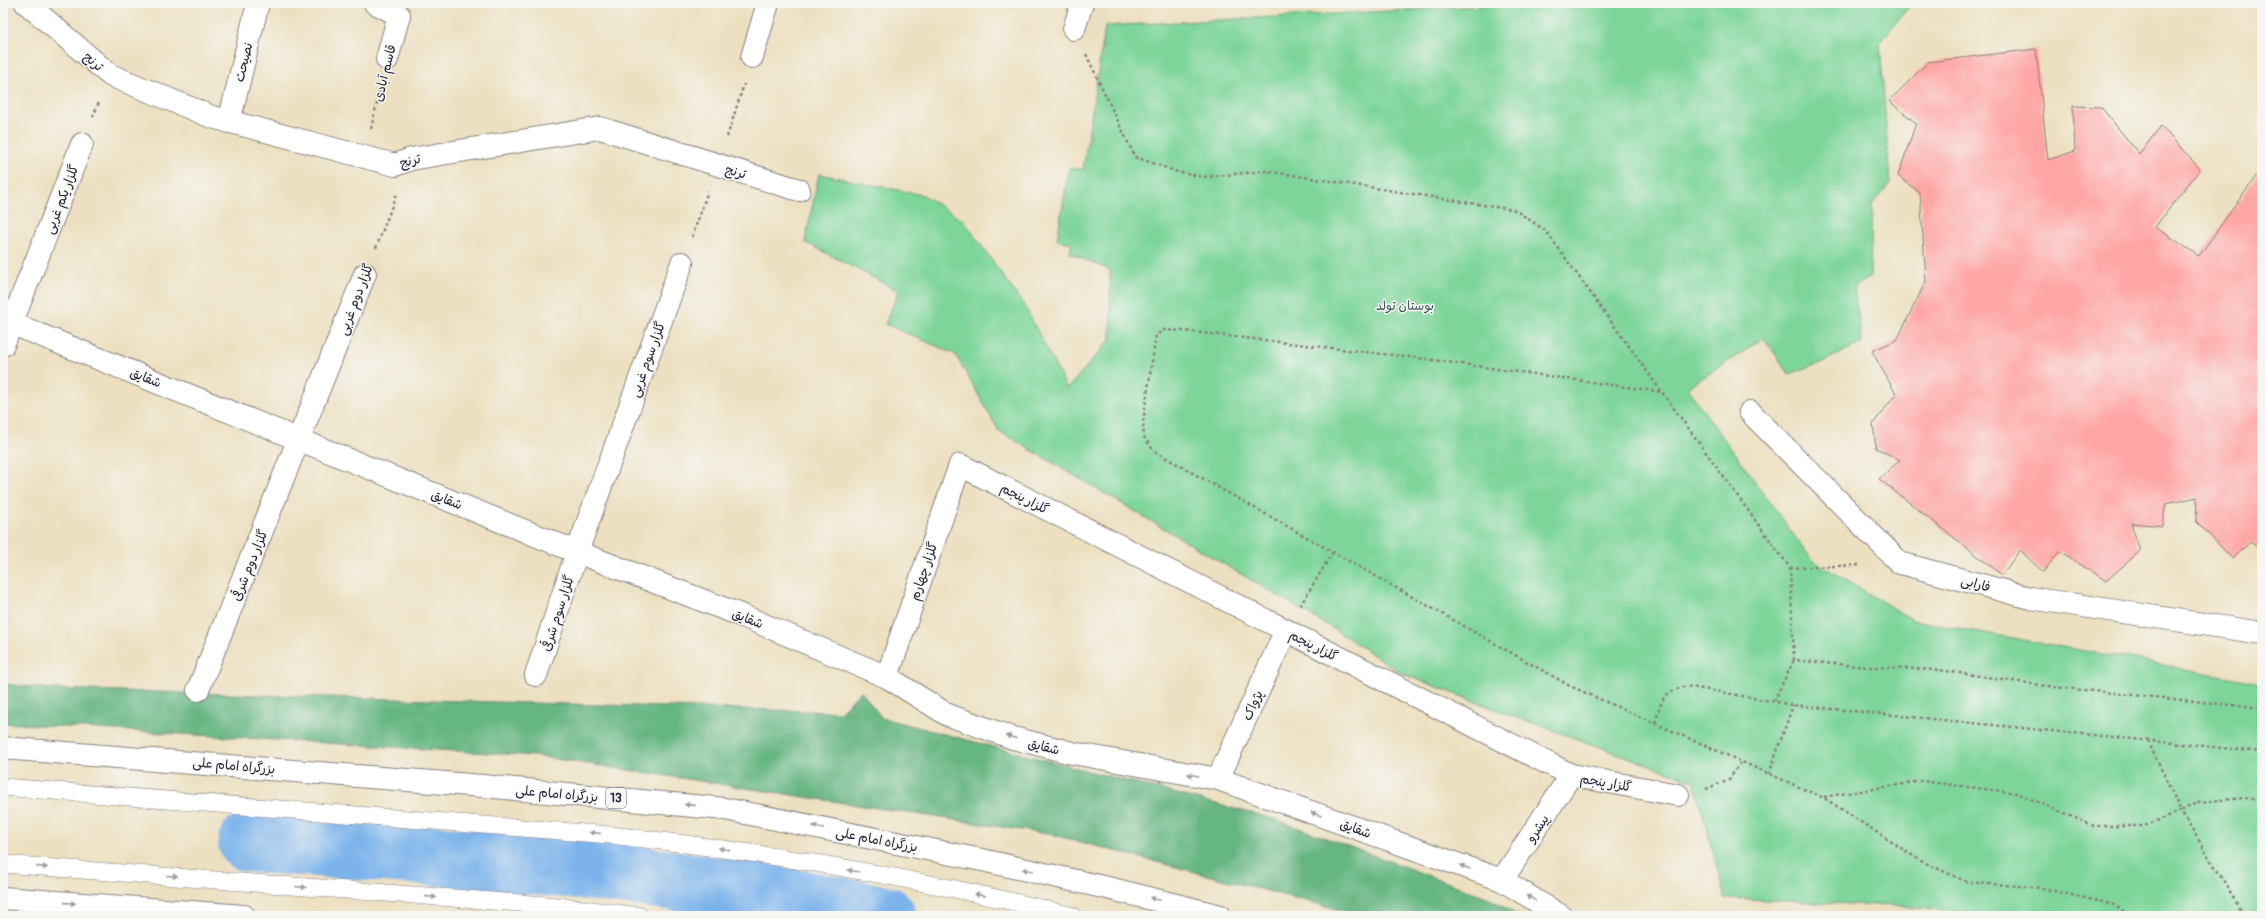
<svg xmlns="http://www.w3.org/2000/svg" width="2265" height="919" font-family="Pangolin,'Playpen Sans Arabic',sans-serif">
	<rect width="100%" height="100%" fill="#f6f6f2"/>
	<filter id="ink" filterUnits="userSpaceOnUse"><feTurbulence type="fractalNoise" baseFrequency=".025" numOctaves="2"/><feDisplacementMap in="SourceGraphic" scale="8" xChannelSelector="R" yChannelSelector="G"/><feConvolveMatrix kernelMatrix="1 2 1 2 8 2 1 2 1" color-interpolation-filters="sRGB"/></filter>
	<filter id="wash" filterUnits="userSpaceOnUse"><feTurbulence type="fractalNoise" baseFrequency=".012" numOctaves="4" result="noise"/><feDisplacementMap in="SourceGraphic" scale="16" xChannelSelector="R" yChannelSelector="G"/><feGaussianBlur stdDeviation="0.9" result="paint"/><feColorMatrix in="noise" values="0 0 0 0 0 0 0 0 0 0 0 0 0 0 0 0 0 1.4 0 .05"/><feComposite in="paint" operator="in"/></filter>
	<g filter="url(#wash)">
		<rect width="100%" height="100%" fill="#ece0c0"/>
		<!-- green -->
		<path fill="#7dd59a" stroke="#507c6a" d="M1539 3H1912L1880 42 1890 184 1872 204 1870 277 1854 287 1862 343 1818 364 1789 374 1764 338 1687 388 1812 560 1913 620 2262 683V916H2000L1921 907 1725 898 1694 781 1505 713 1403 674 1332 628 999 431 955 354 885 324 899 291 805 242 819 174 923 195 964 221 1025 307 1067 389 1111 339 1110 270 1070 253 1072 243 1057 240 1069 168 1083 170 1105 26Z"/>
		<!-- forest -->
		<path fill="#66b682" stroke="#446c5e" d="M3 684 53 689 840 712 861 691 882 718 1274 819 1487 897 1519 916H1363L1054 835 536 756 3 723Z"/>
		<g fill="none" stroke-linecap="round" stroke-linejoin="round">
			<!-- river -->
			<path stroke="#7cb3eb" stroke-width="60" d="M248 842C462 857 675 872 886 916"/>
		</g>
		<g id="blocks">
			<!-- building -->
			<path fill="#fea6a5" d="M2036 49 2048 160 2075 151 2073 106 2101 107 2139 154 2161 126 2200 169 2155 227 2199 256 2262 168V550L2250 542 2233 559 2196 521 2197 497 2166 504 2162 526 2131 523 2140 551 2106 581 2060 551 2043 572 2020 550 2002 575 1879 479 1900 460 1876 448 1873 424 1896 394 1872 351 1897 340 1926 281 1920 193 1898 176 1916 123 1889 101 1928 62Z"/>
		</g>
	</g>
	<g filter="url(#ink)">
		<use href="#blocks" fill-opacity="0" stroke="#87817e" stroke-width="1"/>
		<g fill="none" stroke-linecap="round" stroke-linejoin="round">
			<!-- lane casing -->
			<g stroke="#87817e" stroke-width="18">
				<path id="lane" d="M3 787 610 835C765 852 921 878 1073 916
					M3 864 558 906 640 916"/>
			</g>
			<!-- street casing -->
			<g stroke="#87817e" stroke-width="24">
				<path id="street" d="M26 3 110 75 212 117 395 165 411 159 600 128 799 190
					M375 3 399 15 387 59
					M1074 29 1082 3
					M752 57 768 3
					M229 122 258 3
					M3 320 577 552 743 616 887 677 948 715 1013 738 1072 753 1218 779 1502 880 1561 916
					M3 345 82 144
					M1750 412 1900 563 2030 598 2262 633
					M536 675 577 552 682 263
					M887 677 960 465 1571 775 1678 795
					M198 690 365 274
					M1218 779 1286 630
					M1502 880 1571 775"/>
			</g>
			<!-- highway casing -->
			<g stroke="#87817e" stroke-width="24">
				<path id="highway" d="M3 748 483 786 725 809 982 860 1112 889 1220 916
					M3 898 244 916"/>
			</g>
			<!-- path -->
			<path stroke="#87817e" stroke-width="2.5" stroke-dasharray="3 3" stroke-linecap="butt" d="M1086 54 1135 157 1178 172 1204 177 1266 171 1515 210 1546 231 1661 391
				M93 117 99 102
				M371 129 381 85
				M727 137 744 84
				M692 237 708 191
				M376 248 397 193
				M1790 568 1861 565
				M1300 606 1333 552
				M1774 701 1794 660
				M1655 723C1663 699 1660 694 1686 686L1793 705 2262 752
				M2148 741 2181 811 2198 802 2245 798 2262 800
				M1769 774 1793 705
				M1706 789 1729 779 1742 761
				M1824 797 1921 781 2017 793 2094 826H2144L2181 811 2245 916
				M2129 916 2114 905 2042 888 1967 882 1921 861 1824 798 1570 686 1154 451 1144 437 1143 422 1156 335 1164 330 1185 331 1426 359 1662 392 1790 568 1794 660 1867 667 1939 670 2054 687 2262 708"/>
			<!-- lane -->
			<use href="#lane" stroke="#fff" stroke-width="17"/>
			<!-- street -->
			<use href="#street" stroke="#fff" stroke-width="22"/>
			<!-- highway -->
			<use href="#highway" stroke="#fff" stroke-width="22"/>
		</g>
		<!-- one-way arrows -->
		<defs><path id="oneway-solid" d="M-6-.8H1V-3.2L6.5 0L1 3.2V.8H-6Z"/></defs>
		<g fill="#9c9ca7">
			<use href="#oneway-solid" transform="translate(1011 737) rotate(-162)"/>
			<use href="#oneway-solid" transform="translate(1193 775) rotate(-170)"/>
			<use href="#oneway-solid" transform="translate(690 805) rotate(-175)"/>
			<use href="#oneway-solid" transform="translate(1316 814) rotate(-160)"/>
			<use href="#oneway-solid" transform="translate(818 827) rotate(-169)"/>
			<use href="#oneway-solid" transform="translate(595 833) rotate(-175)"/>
			<use href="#oneway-solid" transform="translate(724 849) rotate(-170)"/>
			<use href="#oneway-solid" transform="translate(42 867) rotate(4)"/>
			<use href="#oneway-solid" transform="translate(1465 867) rotate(-160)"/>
			<use href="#oneway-solid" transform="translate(1028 870) rotate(-168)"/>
			<use href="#oneway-solid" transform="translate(853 871) rotate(-170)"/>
			<use href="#oneway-solid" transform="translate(172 876) rotate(5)"/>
			<use href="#oneway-solid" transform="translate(301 887) rotate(5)"/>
			<use href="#oneway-solid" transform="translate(980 895) rotate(-169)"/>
			<use href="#oneway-solid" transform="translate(431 897) rotate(4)"/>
			<use href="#oneway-solid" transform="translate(1531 898) rotate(-149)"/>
			<use href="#oneway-solid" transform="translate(1155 899) rotate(-166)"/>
			<use href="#oneway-solid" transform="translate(70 903) rotate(4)"/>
		</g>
	</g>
	<g text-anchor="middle" stroke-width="3" stroke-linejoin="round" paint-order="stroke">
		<!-- shield labels -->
		<rect fill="#f6f6f2" stroke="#626272" stroke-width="1" x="606" y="788" width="20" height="20" rx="3"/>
		<g font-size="12" font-weight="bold" fill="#22223b">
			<text x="616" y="802">13</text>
		</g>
		<!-- street labels -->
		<g font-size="13" fill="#22223b" stroke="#f6f6f2">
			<text transform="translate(94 61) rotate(41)" y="5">ترنج</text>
			<text transform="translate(243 62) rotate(-76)" y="5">نصیحت</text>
			<text transform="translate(384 73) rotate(-76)" y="5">قاسم آبادی</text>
			<text transform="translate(410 160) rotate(-14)" y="5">ترنج</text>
			<text transform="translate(736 171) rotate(16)" y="5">ترنج</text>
			<text transform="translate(61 199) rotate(-69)" y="5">گلزار یکم غربی</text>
			<text transform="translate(355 299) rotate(-69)" y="5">گلزار دوم غربی</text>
			<text transform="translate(647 359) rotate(-70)" y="5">گلزار سوم غربی</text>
			<text transform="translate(146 377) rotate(22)" y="5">شقایق</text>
			<text transform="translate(1025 498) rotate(27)" y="5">گلزار پنجم</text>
			<text transform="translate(447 499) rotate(22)" y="5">شقایق</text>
			<text transform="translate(249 565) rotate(-68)" y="5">گلزار دوم شرقی</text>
			<text transform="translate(923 571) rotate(-71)" y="5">گلزار چهارم</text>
			<text transform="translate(1976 583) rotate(15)" y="5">فارابی</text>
			<text transform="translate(557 613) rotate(-72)" y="5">گلزار سوم شرقی</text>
			<text transform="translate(748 618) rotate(22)" y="5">شقایق</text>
			<text transform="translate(1314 645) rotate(27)" y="5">گلزار پنجم</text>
			<text transform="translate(1252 705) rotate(-66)" y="5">پژواک</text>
			<text transform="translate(1044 746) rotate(14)" y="5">شقایق</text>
			<text transform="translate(234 765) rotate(5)" y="5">بزرگراه امام علی</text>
			<text transform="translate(1606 782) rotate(10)" y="5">گلزار پنجم</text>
			<text transform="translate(557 793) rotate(5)" y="5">بزرگراه امام علی</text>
			<text transform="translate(1356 828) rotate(20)" y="5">شقایق</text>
			<text transform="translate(1537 828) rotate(-57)" y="5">پیشرو</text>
			<text transform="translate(877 839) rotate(11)" y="5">بزرگراه امام علی</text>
		</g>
		<!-- park labels -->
		<g font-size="13" fill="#3d5858" stroke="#f6f6f2">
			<text x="1405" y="310">بوستان تولد</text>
		</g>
	</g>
	<!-- margin -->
	<rect width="2265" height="919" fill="none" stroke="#f6f6f2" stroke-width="16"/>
</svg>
